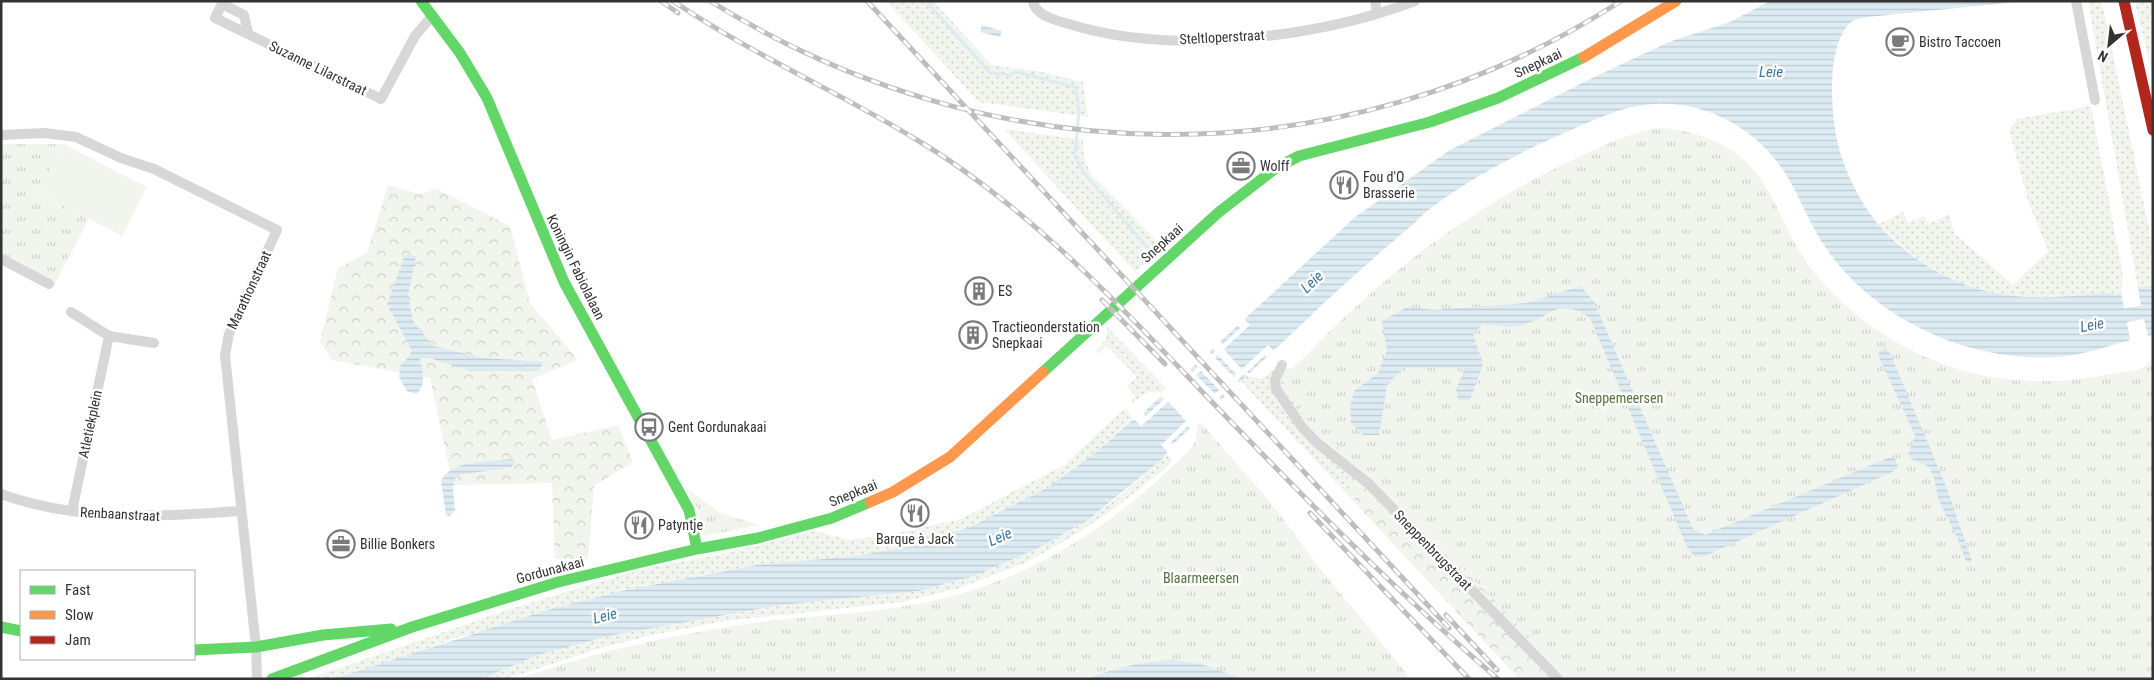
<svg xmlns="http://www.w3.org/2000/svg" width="2154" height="680" font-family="'Roboto Condensed',sans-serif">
	<defs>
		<pattern id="grass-dots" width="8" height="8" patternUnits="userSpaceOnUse" patternTransform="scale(1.25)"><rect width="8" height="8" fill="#f1f5ed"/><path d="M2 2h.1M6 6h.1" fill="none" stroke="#cfd2cc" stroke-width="1.8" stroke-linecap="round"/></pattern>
		<pattern id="forest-crowns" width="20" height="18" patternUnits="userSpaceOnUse" patternTransform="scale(1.25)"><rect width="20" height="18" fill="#f1f5ed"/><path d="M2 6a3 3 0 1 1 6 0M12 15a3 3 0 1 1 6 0" fill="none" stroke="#cfd2cc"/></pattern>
		<pattern id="park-tufts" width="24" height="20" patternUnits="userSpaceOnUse" patternTransform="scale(1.25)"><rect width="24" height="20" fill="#f1f5ed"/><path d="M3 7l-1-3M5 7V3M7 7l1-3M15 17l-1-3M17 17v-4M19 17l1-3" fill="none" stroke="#cfd2cc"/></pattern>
		<pattern id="water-rules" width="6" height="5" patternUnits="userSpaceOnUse" patternTransform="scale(1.25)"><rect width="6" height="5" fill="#ddebf3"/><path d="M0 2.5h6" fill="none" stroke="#becad1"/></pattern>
	</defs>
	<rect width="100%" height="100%" fill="#fff"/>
	<!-- grass -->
	<path fill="url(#grass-dots)" d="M886 1H933L992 65 1042 72 1083 82 1088 117 979 102Z
		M2088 1H2101L2106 21 2153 248V285L2138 288Z
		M2135 1H2153V78Z
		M2091 106 2123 275 2121 292 2116 295 2107 293C2080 296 2053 301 2026 299 1970 295 1917 266 1879 224L1903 212 1908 223 1924 216 1929 224 1949 214 1954 233 2013 285 2048 251 2028 201 2009 130 2017 119Z
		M1004 129 1083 140 1084 158 1091 174 1163 247 1135 272Z
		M1106 326 1166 388 1161 393C1149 388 1142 396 1133 403L1131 400 1135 396 1127 386 1137 377 1107 346 1098 354 1096 350C1104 343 1110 337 1106 326Z
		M1277 367 1290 369 1284 381 1287 391 1309 422 1340 449 1356 504 1241 381 1246 376 1262 379Z
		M1125 408 1133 418 1094 454 1047 488 970 527 916 545 856 556 757 565 701 575 455 638 397 660 334 679H307L511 609 604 580 657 566 713 556 815 531 850 540 894 534 961 519 1064 465Z
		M1166 454 1172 460 1167 467 1115 508 1073 536 1027 562 960 588 902 602 724 621 652 635 594 650 506 679H481L538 655 608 636 782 605 919 591 977 575 1038 548 1088 520 1121 495Z"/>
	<!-- forest -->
	<path fill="url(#forest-crowns)" d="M388 185 419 194 437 189 510 226 530 303 578 360 532 379 552 440 618 425 633 462 594 486 588 559H555L552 483 453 485 430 378 332 360 320 342 338 268 367 253Z
		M1309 422 1694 679H1519L1356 504 1340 449Z"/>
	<!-- park -->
	<path fill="url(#park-tufts)" d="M1662 128C1702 132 1739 146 1762 181 1781 209 1790 243 1812 270 1870 341 1956 384 2049 381 2074 381 2099 376 2123 372 2129 371 2137 371 2142 368 2146 367 2149 361 2153 358V679H1571L1374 477 1322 435 1309 422 1284 387C1283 372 1294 366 1304 358 1383 274 1473 206 1577 158 1605 145 1632 131 1662 128Z
		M1 144H63L38 193 89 219 53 287 1 259Z
		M1200 422 1271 503 1318 566 1411 679H518C599 650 685 632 770 621 839 613 910 612 976 589 1059 562 1130 511 1190 449 1201 439 1193 431 1200 422Z
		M685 487 720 513 759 525 704 536 698 509Z"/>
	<!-- pitch -->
	<path fill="#f1f5ed" d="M63 144 147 187 122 236 38 193Z"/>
	<!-- water -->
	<path fill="url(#water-rules)" d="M1770 1H2027L1868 17C1862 18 1854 19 1850 23 1826 47 1831 110 1837 140 1843 167 1857 197 1874 219 1896 247 1929 270 1961 283 2010 303 2056 298 2107 293L2116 295 2121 292 2124 308 2141 306 2138 288 2153 285V335L2148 336 2144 319 2127 322 2130 340C2105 347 2081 356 2055 357 1970 362 1878 321 1828 251 1810 227 1801 198 1785 173 1758 130 1707 101 1656 104 1625 105 1599 118 1571 130 1526 149 1470 178 1431 208 1422 215 1414 224 1405 231 1378 254 1351 278 1325 302 1275 350 1224 397 1173 444L1162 459 1088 520 1038 548 977 575 919 591 781 605 608 636 538 655 481 679H334L544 611 622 591 757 565 856 556 916 545 970 527 1047 488 1094 454 1131 421 1143 413 1354 218 1450 150 1586 81 1669 42 1730 22Z
		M982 25 1002 31 1000 37 980 32Z
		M405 255 416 256 408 295 413 321 433 346 484 358 544 362 538 371H469L430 358H420C422 372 427 382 417 394L407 391 399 377 401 364 406 360 412 351 387 304Z
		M1581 286 1594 302 1693 529 1705 535 1890 457 1895 459 1898 466 1894 471 1705 556 1695 557 1687 547 1590 318C1556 294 1550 320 1518 326 1507 328 1493 325 1483 324L1473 334 1483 364 1470 400H1458L1456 389 1465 368H1404L1387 385 1379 435H1363L1351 423 1350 407 1354 391 1378 373 1387 351 1382 321 1407 307 1435 310 1526 303Z
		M1885 347 1890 353 1948 491 1972 561 1969 563 1965 560C1960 540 1949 522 1940 503 1936 493 1936 478 1930 469 1924 461 1913 463 1908 455L1915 435 1879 357V352Z
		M512 459 515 461 511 468 462 474 455 478 453 488 455 510 450 516 446 515 441 481C451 459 491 462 512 459Z
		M1172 660 1201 664 1243 679H1088C1115 667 1143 662 1172 660Z"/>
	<!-- pier -->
	<path fill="#fff" fill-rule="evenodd" d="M1242 317 1250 325 1224 349 1236 363 1242 369 1268 345 1275 353 1269 359 1265 355 1247 372 1252 375 1249 377 1244 374 1237 381 1240 385 1231 393 1226 398 1223 394 1219 398 1222 402 1191 431 1188 426 1171 442 1174 447 1169 454 1161 445 1186 421 1174 408 1168 402 1141 426 1133 418 1141 411 1146 416 1164 399 1158 396 1188 367 1193 372 1198 367 1193 362 1207 349 1212 354 1215 351 1213 348 1217 345 1216 341 1219 339 1222 345 1240 328 1235 323ZM1218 355 1236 374 1234 377 1215 358ZM1201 371 1219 390 1215 394 1196 375Z"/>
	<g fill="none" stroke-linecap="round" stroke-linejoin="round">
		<!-- stream -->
		<path stroke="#ddebf3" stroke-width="3" d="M926 1 990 73 1010 75 1016 72 1075 87 1079 110 1075 156 1084 173 1147 247"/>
		<!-- street -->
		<path stroke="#d7d7d7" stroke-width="10" d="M1033 1C1035 16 1057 20 1069 24 1170 56 1317 38 1415 1
			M1375 1 1377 13
			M2076 1 2095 100
			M248 33 244 15 222 4 215 18 381 99 415 36 433 15
			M1 135 44 133 76 137 121 158 154 169 277 230 229 334 225 355 256 647 257 679
			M1 259 49 284
			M71 312 109 336
			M1282 365 1275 380 1276 389 1302 427 1316 442 1369 484 1558 679
			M1 494C78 522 160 517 240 511
			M72 511 109 336 154 343"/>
		<!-- fast -->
		<path stroke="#63d668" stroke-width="11" d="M421 1 460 53 487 98 564 282 689 510 697 549
			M1043 372 1219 212 1276 168 1299 156 1430 122 1498 98 1584 57
			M1 627 21 631
			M194 650 256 647 323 635 391 629
			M272 679 412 627 558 582 697 549 758 538 832 518 870 502"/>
		<!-- slow -->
		<path stroke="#ff974d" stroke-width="11" d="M1584 57 1676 1
			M870 502 893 492 950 457 1043 372"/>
		<!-- jam -->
		<path stroke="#b3261e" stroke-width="11" d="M2124 1 2153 130"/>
		<!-- rail casing -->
		<g stroke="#bebebe" stroke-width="5">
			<path id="rail" d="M661 1 678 13
				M673 1C751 54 837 91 917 140 951 160 983 184 1014 209 1096 276 1167 356 1241 432 1324 518 1407 601 1498 679
				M710 1C991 176 1341 182 1621 1
				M867 1 1449 628
				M1102 300 1165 364
				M1310 513 1469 679
				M1446 615 1497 670"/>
		</g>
		<!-- rail -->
		<use href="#rail" stroke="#fff" stroke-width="3" stroke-dasharray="9" stroke-linecap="butt"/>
	</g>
	<!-- icons -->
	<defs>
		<g id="cafe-ring" transform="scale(1.4375)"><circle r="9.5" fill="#fff" stroke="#7a7a7a" stroke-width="1.5"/><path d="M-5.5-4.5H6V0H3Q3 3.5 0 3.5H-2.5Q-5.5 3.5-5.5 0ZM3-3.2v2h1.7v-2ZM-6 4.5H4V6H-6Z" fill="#7a7a7a"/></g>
		<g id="office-ring" transform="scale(1.4375)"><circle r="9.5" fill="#fff" stroke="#7a7a7a" stroke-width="1.5"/><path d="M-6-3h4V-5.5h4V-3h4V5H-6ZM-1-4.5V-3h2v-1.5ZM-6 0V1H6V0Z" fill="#7a7a7a"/></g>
		<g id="restaurant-ring" transform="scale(1.4375)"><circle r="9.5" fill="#fff" stroke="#7a7a7a" stroke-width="1.5"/><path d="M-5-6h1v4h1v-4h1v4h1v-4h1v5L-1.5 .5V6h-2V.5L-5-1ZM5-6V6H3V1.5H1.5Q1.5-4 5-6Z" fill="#7a7a7a"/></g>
		<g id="building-ring" transform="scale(1.4375)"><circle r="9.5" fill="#fff" stroke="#7a7a7a" stroke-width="1.5"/><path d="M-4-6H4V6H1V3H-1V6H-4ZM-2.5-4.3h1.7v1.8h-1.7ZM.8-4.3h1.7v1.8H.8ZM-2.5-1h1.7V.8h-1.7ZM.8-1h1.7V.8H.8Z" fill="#7a7a7a"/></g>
		<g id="bus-ring" transform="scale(1.4375)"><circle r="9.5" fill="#fff" stroke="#7a7a7a" stroke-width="1.5"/><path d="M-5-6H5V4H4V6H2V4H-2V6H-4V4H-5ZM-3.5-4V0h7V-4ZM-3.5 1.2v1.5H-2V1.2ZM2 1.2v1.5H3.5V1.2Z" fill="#7a7a7a"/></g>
	</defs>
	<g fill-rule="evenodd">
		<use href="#cafe-ring" x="1900" y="42"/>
		<use href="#office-ring" x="1241" y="166"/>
		<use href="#restaurant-ring" x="1344" y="185"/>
		<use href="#building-ring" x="979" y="291"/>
		<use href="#building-ring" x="973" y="335"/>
		<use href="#bus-ring" x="649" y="427"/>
		<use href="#restaurant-ring" x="915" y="513"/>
		<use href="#restaurant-ring" x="639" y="525"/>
		<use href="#office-ring" x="341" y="544"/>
	</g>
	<g text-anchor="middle" stroke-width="5" stroke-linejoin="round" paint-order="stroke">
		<!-- street labels -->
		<g font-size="14" fill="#333" stroke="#fff">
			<text transform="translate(1222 37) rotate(-3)" y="5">Steltloperstraat</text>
			<text transform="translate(1538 63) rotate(-25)" y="5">Snepkaai</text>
			<text transform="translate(318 68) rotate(26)" y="5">Suzanne Lilarstraat</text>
			<text transform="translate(1162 243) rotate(-42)" y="5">Snepkaai</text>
			<text transform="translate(576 267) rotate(64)" y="5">Koningin Fabiolalaan</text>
			<text transform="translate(249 290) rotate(-65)" y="5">Marathonstraat</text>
			<text transform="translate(90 424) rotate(-78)" y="5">Atletiekplein</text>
			<text transform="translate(853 493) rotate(-22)" y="5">Snepkaai</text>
			<text transform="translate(120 514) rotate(3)" y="5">Renbaanstraat</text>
			<text transform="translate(1433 550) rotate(46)" y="5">Sneppenbrugstraat</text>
			<text transform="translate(550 570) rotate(-15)" y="5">Gordunakaai</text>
		</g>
		<!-- poi labels -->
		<g font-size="14" fill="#333" stroke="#fff" text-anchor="start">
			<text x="1919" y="47">Bistro Taccoen</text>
			<text x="1260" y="171">Wolff</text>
			<text x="1363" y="182">Fou d'O<tspan x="1363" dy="16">Brasserie</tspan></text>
			<text x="998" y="296">ES</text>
			<text x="992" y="332">Tractieonderstation<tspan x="992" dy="16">Snepkaai</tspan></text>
			<text x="668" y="432">Gent Gordunakaai</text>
			<text x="658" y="530">Patyntje</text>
			<text x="915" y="544" text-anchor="middle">Barque à Jack</text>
			<text x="360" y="549">Billie Bonkers</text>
		</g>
		<!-- park labels -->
		<g font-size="14" fill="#56703f" stroke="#fff">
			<text x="1619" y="403">Sneppemeersen</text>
			<text x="1201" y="583">Blaarmeersen</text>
		</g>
		<!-- water labels -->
		<g font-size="15" font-style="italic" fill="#3f7597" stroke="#fff">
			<text x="1771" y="77">Leie</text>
			<text transform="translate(1312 282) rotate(-44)" y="5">Leie</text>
			<text transform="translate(2092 325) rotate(-11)" y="5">Leie</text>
			<text transform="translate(1000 537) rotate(-24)" y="5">Leie</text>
			<text transform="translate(605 616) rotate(-14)" y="5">Leie</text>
		</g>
	</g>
	<!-- border -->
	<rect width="2154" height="680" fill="none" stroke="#333333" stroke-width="5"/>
	<!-- legend -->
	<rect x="20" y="570" width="175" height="90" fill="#ffffff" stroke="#adadad"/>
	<rect x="30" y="586" width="25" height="8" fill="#63d668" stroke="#adadad"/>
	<text x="65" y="595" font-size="15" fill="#333333">Fast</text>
	<rect x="30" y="611" width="25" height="8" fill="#ff974d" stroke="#adadad"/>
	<text x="65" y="620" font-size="15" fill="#333333">Slow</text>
	<rect x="30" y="636" width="25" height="8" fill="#b3261e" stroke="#adadad"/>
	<text x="65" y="645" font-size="15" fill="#333333">Jam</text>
	<!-- north arrow -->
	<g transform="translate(2109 45) rotate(208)" stroke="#ffffff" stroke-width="4" paint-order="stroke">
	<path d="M0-4L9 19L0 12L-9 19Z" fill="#333333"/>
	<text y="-8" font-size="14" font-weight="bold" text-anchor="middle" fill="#333333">N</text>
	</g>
</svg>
